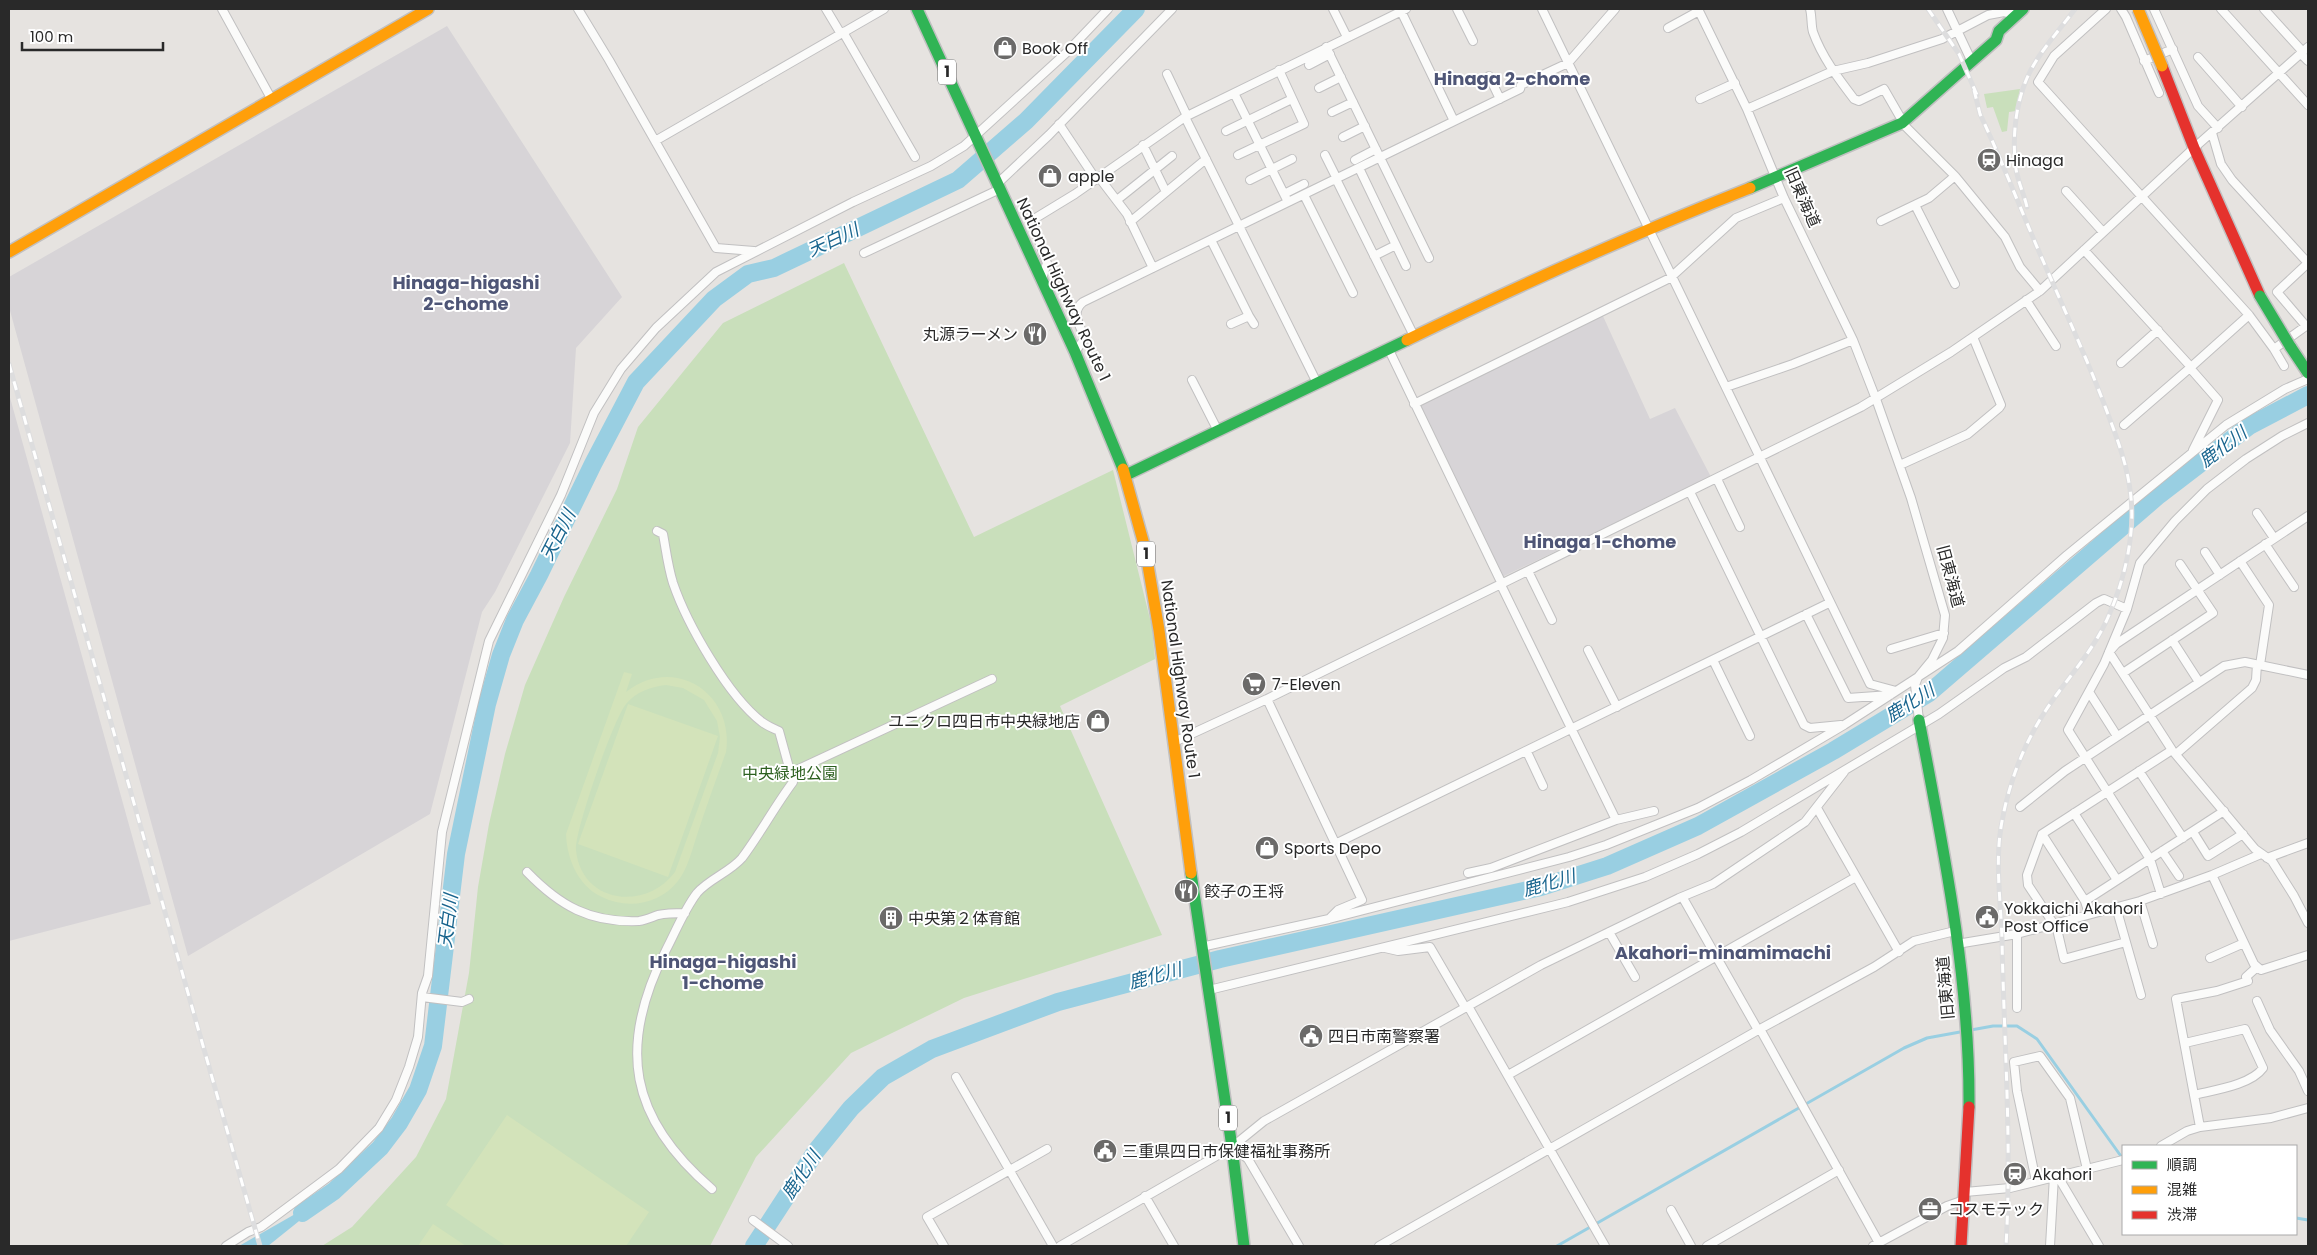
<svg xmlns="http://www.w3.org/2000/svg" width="2317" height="1255" font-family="Poppins,'Noto Sans JP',sans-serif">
	<rect width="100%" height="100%" fill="#e6e3e0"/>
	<!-- industrial -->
	<path fill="#d7d4d7" d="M447 26 622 297 576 348 570 443 495 592 482 612 430 814 188 956 9 307V277Z
		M1602 314 1650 419 1675 408 1711 477 1502 577 1418 406Z
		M9 394 151 904 9 941V393Z"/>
	<!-- green -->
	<path fill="#c9dfbb" d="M2020 89 2016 111 2009 112 2007 131 2002 132 1993 107 1987 108 1984 94Z
		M844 263 974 537 1113 470 1152 627 1155 659 1060 706 1162 935 964 998 851 1053 756 1157 710 1246H322L352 1227 416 1157 446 1099 469 973 478 887 489 824 505 754 525 685 564 597 617 489 638 427 723 323Z"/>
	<!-- pitch -->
	<path fill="#d3e3ba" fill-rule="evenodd" d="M624 672 632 674 626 692C674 654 735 693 726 752 716 780 706 807 697 835 692 850 688 868 678 881 660 904 628 910 602 897 578 886 567 859 566 834ZM666 685 683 688 704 700 717 721 720 737 718 753 675 872C645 912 581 903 576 850 574 832 614 718 626 704 637 691 651 687 666 685Z
		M628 704 718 736 668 877 578 844Z
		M507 1115 649 1212 626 1246H506L446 1205Z
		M433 1224 466 1246H418Z"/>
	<!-- water -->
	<path fill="#99cfe2" d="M339 1189 268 1246H239Z"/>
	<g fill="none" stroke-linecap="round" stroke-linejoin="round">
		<!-- stream -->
		<path stroke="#99cfe2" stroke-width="3" d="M2296 1218 2308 1220
			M1557 1246 1904 1048 1927 1038 1993 1026H2017L2037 1039 2123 1159"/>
		<!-- river -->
		<path stroke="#99cfe2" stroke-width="18" d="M302 1213 334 1191 380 1148 399 1123 418 1090 433 1046 456 854 487 704 501 655 515 620 539 575 593 464 636 382 714 299 748 274 774 268 958 180 1026 121 1136 9
			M754 1246 816 1151 851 1108 883 1077 932 1049 1058 1002 1220 959 1541 887 1607 866 1698 826 1833 751 1929 693 2159 495 2249 426 2308 395"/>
		<!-- street casing -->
		<g stroke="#c1c0c1" stroke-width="10">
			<path id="street" d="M222 9 272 100
				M578 9 609 60 716 248 754 251
				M826 9 841 34
				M1333 9 1347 37
				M1457 9 1473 41
				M1542 9 1870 684 1896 691
				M1698 9 1747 109 1784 198 1853 340 1876 399 1911 498 1945 615 1943 638 1932 660 1918 677 1915 685 1919 720
				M1810 9C1812 16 1811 25 1813 32 1822 57 1838 78 1854 99L1859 101 1884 89 1903 122
				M1947 9 1971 60
				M2106 9 2054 56 2038 82 2249 315 2274 349 2306 326 2277 292 2308 263
				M2121 9 2126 17 2159 93
				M2154 9 2198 106 2218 128
				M2221 9 2308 105
				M2264 9 2303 52
				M1401 11 1454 121
				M1668 28 1699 11
				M843 32 915 157
				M1326 47 1429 258
				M2301 54 2308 61
				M2198 57 2242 107
				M2144 61 2173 49
				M1309 65 1330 54
				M1167 74 1187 116
				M1489 76 1500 99
				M1319 88 1341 77
				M1234 93 1288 202
				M1700 99 1735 83
				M1747 109 1833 71 1868 63 1942 39 1988 15 2004 12 2016 15
				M1332 112 1353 102
				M1185 117 1317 383
				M1059 124 1095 178
				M1226 131 1292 99
				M2212 133 2221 164 2232 180 2308 263
				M1343 137 1365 126
				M655 141 884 9
				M1143 145 1166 192
				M1238 155 1304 124 1279 70
				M1325 155 1337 179
				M1355 160 1376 149
				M1359 168 1406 266
				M1098 176 1127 214 1153 268
				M1336 179 1414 336
				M1250 180 1292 159
				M997 184 1049 135 1172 9
				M2066 191 2103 232
				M1284 194 1304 184
				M1304 195 1353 293
				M1117 200 1172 156
				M1915 205 1955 284
				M1881 221 1929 198 1955 176
				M1130 222 1206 159
				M1211 240 1249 316
				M2084 250 2191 367 2249 315
				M864 253 1000 189
				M1374 256 1396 245
				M1042 279 1047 263 1032 222 1034 219 1075 194 1185 117 1406 9
				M2040 291 2194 148 2308 47
				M2026 300 2056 346
				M1231 324 1249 316 1254 324
				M1388 348 1502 584
				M2274 349 2284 366
				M1075 352 1085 338C1080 326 1070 312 1083 302L1520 89 1521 85 1568 63 1615 9
				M2121 363 2158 330
				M2190 368 2218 400 2193 450
				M1192 380 1218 431
				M1726 387 1793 364 1853 340
				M1414 404 1670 278 1736 218 1784 198
				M2124 425 2191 367
				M1900 465 1968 434 1999 408 2001 405 1973 337
				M1717 479 1740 527
				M1690 492 1804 725 1810 728 1841 725
				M2257 513 2274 538
				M2308 516 2116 644 2109 652 2172 750 2255 849 2272 861 2294 896 2308 923
				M657 531 663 534C666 550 668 567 673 583 687 624 728 696 762 722 767 726 773 728 779 731L793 782C775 806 760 834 742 858 730 872 709 879 697 893 684 910 676 931 666 950 617 1047 629 1118 712 1189
				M2265 544 2294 587
				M2205 552 2220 575
				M2240 561 2269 605 2260 665
				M1528 571 1552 620
				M1501 585 1616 820
				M2127 609 2104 664 2068 730 2150 859 2161 894
				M1806 614 1848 698 1890 695
				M2172 640 2199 682
				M1891 649 1944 633
				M1588 650 1617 707
				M1713 660 1750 736
				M2123 673 2213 613 2180 564
				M2089 692 2117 736
				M1267 699 1362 900 1338 910 1330 918
				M1174 742 1267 699 1861 407 1951 352 2040 291 2020 267 2005 237 1955 176 1902 123
				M1527 752 1543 786
				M2176 754 2252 688 2256 680 2257 664
				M2139 771 2183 838
				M790 773 992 679
				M2020 807 2065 771 2224 666 2245 662 2308 675
				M1817 808 1899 952
				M2074 813 2117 880
				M2193 832 2208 856 2243 834
				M2042 834 2085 901 2089 914
				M1335 844 1829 603
				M2162 851 2179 876
				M2267 858 2308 843
				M527 872C560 906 590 923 639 921 646 920 652 917 658 915 667 913 676 913 685 913
				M1468 873 1491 868 1616 820 1654 811
				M2212 875 2254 964 2261 970 2308 955
				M1683 898 1758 1030
				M2085 901 2224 811
				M2140 901 2153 944
				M2116 907 2141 995
				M1609 932 1635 977
				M2126 942 2064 959 2057 929 2028 885 2027 875 2042 834 2172 750
				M1957 944 2017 934 2140 901 2212 875 2261 854
				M1201 947 1329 919 1569 857 1606 845 1698 808 1751 780 1844 725 1958 651 2067 555 2226 425 2285 389 2308 379
				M1385 948 1398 951 1430 947 1465 1007
				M2210 958 2244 943
				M1209 990 1568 902 1645 877 1698 854 1741 832 1939 714 2004 668 2026 657 2096 603 2104 599 2127 609 2140 563 2175 521 2207 489 2246 459 2282 436 2308 423
				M422 997 462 1002 469 999
				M2257 1001 2270 1030 2299 1071 2308 1091
				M1468 1006 1605 1246
				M2017 1008V934
				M1760 1029 1879 1243
				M2185 1043 2245 1029 2263 1068C2251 1085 2214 1090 2194 1095
				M1508 1075 1856 877
				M956 1077 1053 1246
				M2200 1127 2176 999 2217 991 2248 981 2246 977 2257 967
				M2161 1146 2187 1131 2200 1127 2271 1118 2308 1108
				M1233 1147 1248 1159 1299 1246
				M2057 1175 2099 1246
				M2036 1181 2017 1091 2014 1062 2040 1056 2070 1098 2087 1169
				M1965 1192 2010 1188 2123 1160
				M1145 1196 1174 1246
				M1671 1210 1691 1246
				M753 1220 788 1246
				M226 1246 248 1232 261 1227 339 1169 379 1128 396 1100 409 1067 418 1037 422 993 428 976 442 832 489 641 561 495 594 413 621 369 656 328 716 272 853 202 931 166 964 146 1066 53 1108 9
				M944 1246 927 1217 1047 1149
				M1060 1246 1232 1147 1264 1121 1541 965 1679 898 1713 884 1805 822 1844 772
				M1379 1246 1760 1029 1874 967 1914 941 1955 931
				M1707 1246 1839 1170
				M1873 1246 1947 1206 1964 1200
				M2050 1246 2054 1176"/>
		</g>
		<!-- fast casing -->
		<g stroke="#c1c0c1" stroke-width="14">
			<path id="fast" d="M917 9 1075 352 1123 469
				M1750 188 1902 123 1996 40 1999 31 2023 9
				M2290 346 2308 373
				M1126 475 1407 340
				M1919 720C1943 847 1970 977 1969 1107
				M1191 873 1232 1147 1244 1246"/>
		</g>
		<!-- slow casing -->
		<g stroke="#c1c0c1" stroke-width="14">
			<path id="slow" d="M9 252 428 9
				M1407 340C1520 285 1633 234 1750 188
				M1123 469 1145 548 1159 630 1191 873"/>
		</g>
		<!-- jam casing -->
		<g stroke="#c1c0c1" stroke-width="14">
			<path id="jam" d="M2162 66 2194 148 2260 296
				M1961 1246 1969 1107"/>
		</g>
		<!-- street -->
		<use href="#street" stroke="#fbfbfa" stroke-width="8"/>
		<!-- fast -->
		<use href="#fast" stroke="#30b455" stroke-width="11"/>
		<!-- slow -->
		<use href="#slow" stroke="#ff9f0a" stroke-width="11"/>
		<!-- jam -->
		<use href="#jam" stroke="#e5322d" stroke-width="11"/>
		<!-- rail casing -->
		<g stroke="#ddddde" stroke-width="5">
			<path id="rail" d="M1928 9 1959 54 1977 95
				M1974 90 1980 114C2003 163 2022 213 2044 263 2064 309 2085 354 2103 401 2115 433 2128 464 2131 498 2135 536 2124 581 2109 615 2094 651 2067 678 2046 710 2023 745 2008 785 2001 827 1995 865 2001 902 2002 940 2004 1042 2012 1144 2006 1246
				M2027 207C2024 194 2018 182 2016 169 2012 140 2015 106 2027 78 2038 53 2059 31 2075 9
				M9 364 260 1246"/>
		</g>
		<!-- rail -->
		<use href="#rail" stroke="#fff" stroke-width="3" stroke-dasharray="9" stroke-linecap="butt"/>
		<!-- fast-bridge casing -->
		<g stroke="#c1c0c1" stroke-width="14" stroke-linecap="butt">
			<path id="fast-bridge" d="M2260 296 2290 346"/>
		</g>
		<!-- slow-bridge casing -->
		<g stroke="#c1c0c1" stroke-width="14" stroke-linecap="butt">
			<path id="slow-bridge" d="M2138 9 2162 66"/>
		</g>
		<!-- fast-bridge -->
		<use href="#fast-bridge" stroke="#30b455" stroke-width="11"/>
		<!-- slow-bridge -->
		<use href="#slow-bridge" stroke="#ff9f0a" stroke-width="11"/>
	</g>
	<!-- icons -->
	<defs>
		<g id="shop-disc" transform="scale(1.25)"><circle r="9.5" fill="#6b6a69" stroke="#fff"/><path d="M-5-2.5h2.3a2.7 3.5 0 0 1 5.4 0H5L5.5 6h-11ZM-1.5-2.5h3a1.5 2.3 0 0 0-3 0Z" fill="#fff"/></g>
		<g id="station-disc" transform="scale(1.25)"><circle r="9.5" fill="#6b6a69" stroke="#fff"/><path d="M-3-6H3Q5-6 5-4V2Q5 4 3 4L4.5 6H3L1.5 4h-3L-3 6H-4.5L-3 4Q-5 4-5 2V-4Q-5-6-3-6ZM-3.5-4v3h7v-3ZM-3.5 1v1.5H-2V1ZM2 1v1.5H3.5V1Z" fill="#fff"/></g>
		<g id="restaurant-disc" transform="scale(1.25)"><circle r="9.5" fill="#6b6a69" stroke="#fff"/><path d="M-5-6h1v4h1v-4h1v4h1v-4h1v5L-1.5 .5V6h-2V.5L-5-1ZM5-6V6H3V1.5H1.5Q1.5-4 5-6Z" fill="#fff"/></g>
		<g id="supermarket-disc" transform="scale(1.25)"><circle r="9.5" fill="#6b6a69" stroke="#fff"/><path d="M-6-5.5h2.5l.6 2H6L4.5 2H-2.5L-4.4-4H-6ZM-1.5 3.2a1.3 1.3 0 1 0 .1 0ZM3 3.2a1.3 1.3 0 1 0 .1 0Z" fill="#fff"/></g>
		<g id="civic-disc" transform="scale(1.25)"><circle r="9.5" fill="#6b6a69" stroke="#fff"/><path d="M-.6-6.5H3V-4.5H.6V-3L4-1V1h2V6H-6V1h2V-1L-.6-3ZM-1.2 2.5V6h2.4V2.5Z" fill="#fff"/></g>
		<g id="building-disc" transform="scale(1.25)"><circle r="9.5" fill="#6b6a69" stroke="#fff"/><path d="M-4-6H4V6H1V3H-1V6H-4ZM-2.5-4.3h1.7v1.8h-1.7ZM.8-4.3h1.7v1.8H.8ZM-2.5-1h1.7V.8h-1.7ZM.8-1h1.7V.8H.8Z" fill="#fff"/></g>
		<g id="office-disc" transform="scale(1.25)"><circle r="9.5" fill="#6b6a69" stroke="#fff"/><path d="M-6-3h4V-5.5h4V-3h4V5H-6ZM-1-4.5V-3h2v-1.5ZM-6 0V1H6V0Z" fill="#fff"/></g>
	</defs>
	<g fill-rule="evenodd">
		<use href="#shop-disc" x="1005" y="48"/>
		<use href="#station-disc" x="1989" y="160"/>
		<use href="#shop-disc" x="1050" y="176"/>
		<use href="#restaurant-disc" x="1035" y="334"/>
		<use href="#supermarket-disc" x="1254" y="684"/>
		<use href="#shop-disc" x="1098" y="721"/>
		<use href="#shop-disc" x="1267" y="848"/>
		<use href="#restaurant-disc" x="1186" y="891"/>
		<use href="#civic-disc" x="1987" y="917"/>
		<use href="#building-disc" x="891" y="918"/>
		<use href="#civic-disc" x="1311" y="1036"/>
		<use href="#civic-disc" x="1105" y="1151"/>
		<use href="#station-disc" x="2015" y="1174"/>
		<use href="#office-disc" x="1930" y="1209"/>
	</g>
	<g text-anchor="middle" stroke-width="4" stroke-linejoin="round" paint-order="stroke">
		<!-- shield labels -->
		<g fill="#fff" stroke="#696969" stroke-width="1">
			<rect x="938" y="59.5" width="18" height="25" rx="4"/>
			<rect x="1137" y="541.5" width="18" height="25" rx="4"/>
			<rect x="1219" y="1105.5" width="18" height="25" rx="4"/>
		</g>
		<g font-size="15" font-weight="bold" fill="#292929">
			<text x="947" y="77">1</text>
			<text x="1146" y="559">1</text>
			<text x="1228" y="1123">1</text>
		</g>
		<!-- poi labels -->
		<g font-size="16" fill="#292929" stroke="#fff" text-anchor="start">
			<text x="1022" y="54">Book Off</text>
			<text x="2006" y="166">Hinaga</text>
			<text x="1068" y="182">apple</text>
			<text x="1018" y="340" text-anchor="end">丸源ラーメン</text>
			<text x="1272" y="690">7-Eleven</text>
			<text x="1080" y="727" text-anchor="end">ユニクロ四日市中央緑地店</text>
			<text x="1284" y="854">Sports Depo</text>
			<text x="1204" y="897">餃子の王将</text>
			<text x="2004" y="914">Yokkaichi Akahori<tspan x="2004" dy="18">Post Office</tspan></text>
			<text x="908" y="924">中央第２体育館</text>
			<text x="1328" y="1042">四日市南警察署</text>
			<text x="1122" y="1157">三重県四日市保健福祉事務所</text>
			<text x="2032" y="1180">Akahori</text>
			<text x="1948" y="1215">コスモテック</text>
		</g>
		<!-- street labels -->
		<g font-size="16" fill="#292929" stroke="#fff">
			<text transform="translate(1803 197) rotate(66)" y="6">旧東海道</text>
			<text transform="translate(1064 289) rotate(65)" y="6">National Highway Route 1</text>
			<text transform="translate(1951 576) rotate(75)" y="6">旧東海道</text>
			<text transform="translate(1181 679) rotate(82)" y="6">National Highway Route 1</text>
			<text transform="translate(1945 988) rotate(-95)" y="6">旧東海道</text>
		</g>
		<!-- park labels -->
		<g font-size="16" fill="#2d6020" stroke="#fff">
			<text x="790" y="779">中央緑地公園</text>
		</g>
		<!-- neighbourhood labels -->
		<g font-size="18" font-weight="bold" fill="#4e5576" stroke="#fff">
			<text x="1512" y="85">Hinaga 2-chome</text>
			<text x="466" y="289">Hinaga-higashi<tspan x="466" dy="21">2-chome</tspan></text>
			<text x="1600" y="548">Hinaga 1-chome</text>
			<text x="1723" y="959">Akahori-minamimachi</text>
			<text x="723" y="968">Hinaga-higashi<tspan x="723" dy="21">1-chome</tspan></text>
		</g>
		<!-- water labels -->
		<g font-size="18" font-style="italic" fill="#19658e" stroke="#fff">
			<text transform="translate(833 240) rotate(-25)" y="6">天白川</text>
			<text transform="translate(2223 447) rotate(-37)" y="6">鹿化川</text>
			<text transform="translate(558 535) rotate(-63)" y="6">天白川</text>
			<text transform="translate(1910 703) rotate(-32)" y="6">鹿化川</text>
			<text transform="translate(1549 883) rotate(-16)" y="6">鹿化川</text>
			<text transform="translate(448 921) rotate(-83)" y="6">天白川</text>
			<text transform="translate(1155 976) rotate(-15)" y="6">鹿化川</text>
			<text transform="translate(801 1175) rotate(-56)" y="6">鹿化川</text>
		</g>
	</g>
	<!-- border -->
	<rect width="2317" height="1255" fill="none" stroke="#292929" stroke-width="20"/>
	<!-- legend -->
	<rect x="2122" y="1145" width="175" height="90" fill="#ffffff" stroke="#a9a9a9"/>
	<rect x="2132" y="1161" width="25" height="8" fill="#30b455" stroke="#a9a9a9"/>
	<text x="2167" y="1170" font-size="15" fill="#292929">順調</text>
	<rect x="2132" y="1186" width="25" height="8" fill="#ff9f0a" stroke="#a9a9a9"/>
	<text x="2167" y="1195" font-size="15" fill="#292929">混雑</text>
	<rect x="2132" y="1211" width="25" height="8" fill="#e5322d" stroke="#a9a9a9"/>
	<text x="2167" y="1220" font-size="15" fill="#292929">渋滞</text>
	<!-- scale -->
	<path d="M22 42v8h141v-8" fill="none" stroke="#292929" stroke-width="2.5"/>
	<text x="30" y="42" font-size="15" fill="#292929" stroke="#ffffff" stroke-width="4" paint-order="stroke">100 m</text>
</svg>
